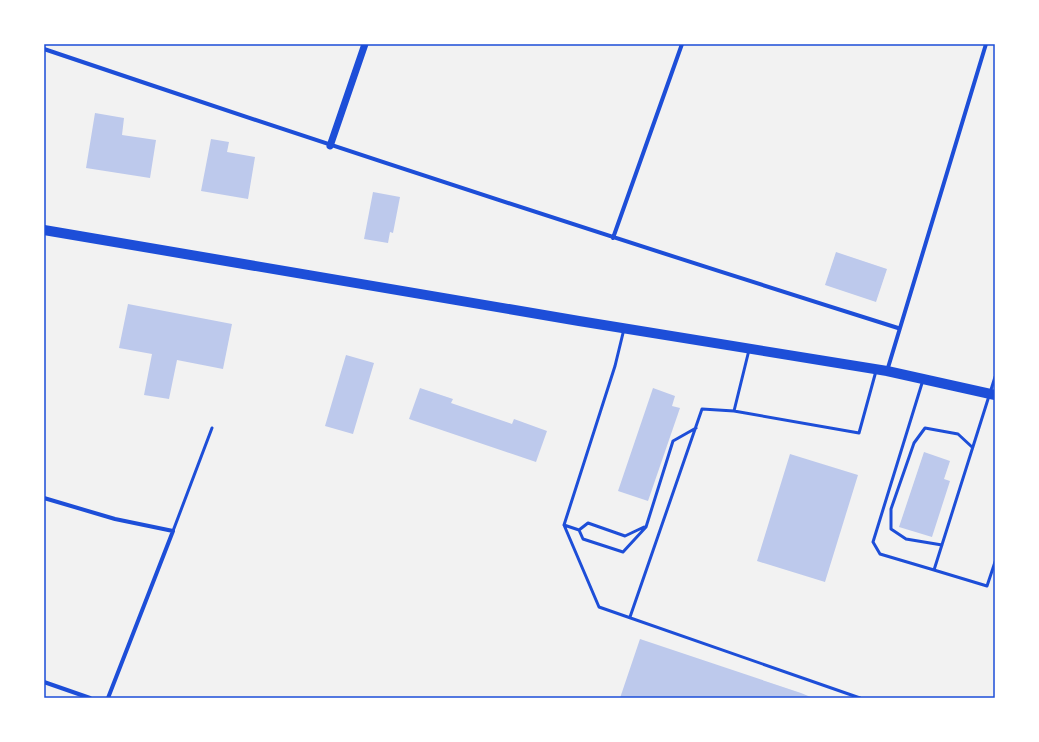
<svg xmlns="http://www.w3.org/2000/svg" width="1039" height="742" font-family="'Archivo Narrow',sans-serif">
	<rect width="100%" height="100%" fill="#f2f2f2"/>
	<!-- building -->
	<path fill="#bdc9ec" d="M95 113 124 118 122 135 156 140 150 178 86 168Z
		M211 139 229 142 227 152 255 157 248 199 201 191Z
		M373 192 400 197 393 233 390 232 388 243 364 239Z
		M836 252 887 269 876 302 825 285Z
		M128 304 232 324 223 369 177 360 169 399 144 395 152 354 119 348Z
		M346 355 374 363 353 434 325 426Z
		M420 388 453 399 451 403 512 424 514 419 547 431 536 462 409 419Z
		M653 388 675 396 672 406 680 408 648 501 618 491Z
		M924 452 950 461 944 479 950 481 932 537 899 527Z
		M790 454 858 475 825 582 757 561Z
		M640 639 801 693 813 698H620Z"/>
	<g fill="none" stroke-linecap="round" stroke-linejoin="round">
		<!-- service -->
		<path stroke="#1d4ed8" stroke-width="3" d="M624 329 615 366 564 525 599 607 860 698
			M923 380 873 542 880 554 934 570 995 377
			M734 411 749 350
			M564 525 579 530 583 539 623 552 646 527 673 441 696 428
			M579 530 588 523 625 536 644 527
			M173 531 212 428
			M942 545 906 539 891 529V509L914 443 925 428 958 434 972 447
			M934 570 987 586 995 562
			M630 617 702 409 734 411 859 433 876 371"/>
		<!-- minor -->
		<path stroke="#1d4ed8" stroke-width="4" d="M44 49C328 145 613 238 898 328
			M613 238 682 44
			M887 371 986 44
			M44 498 115 519 173 531 108 698
			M44 682 90 698"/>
		<!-- tertiary -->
		<path stroke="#1d4ed8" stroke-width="7" d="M330 146 365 44"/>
		<!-- primary -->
		<path stroke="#1d4ed8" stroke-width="10" d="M44 230 579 321 887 371 995 395"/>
	</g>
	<!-- border -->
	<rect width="1039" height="742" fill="none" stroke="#ffffff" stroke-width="90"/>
	<rect x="45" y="45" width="949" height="652" fill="none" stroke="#1d4ed8" stroke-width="1.5"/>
</svg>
